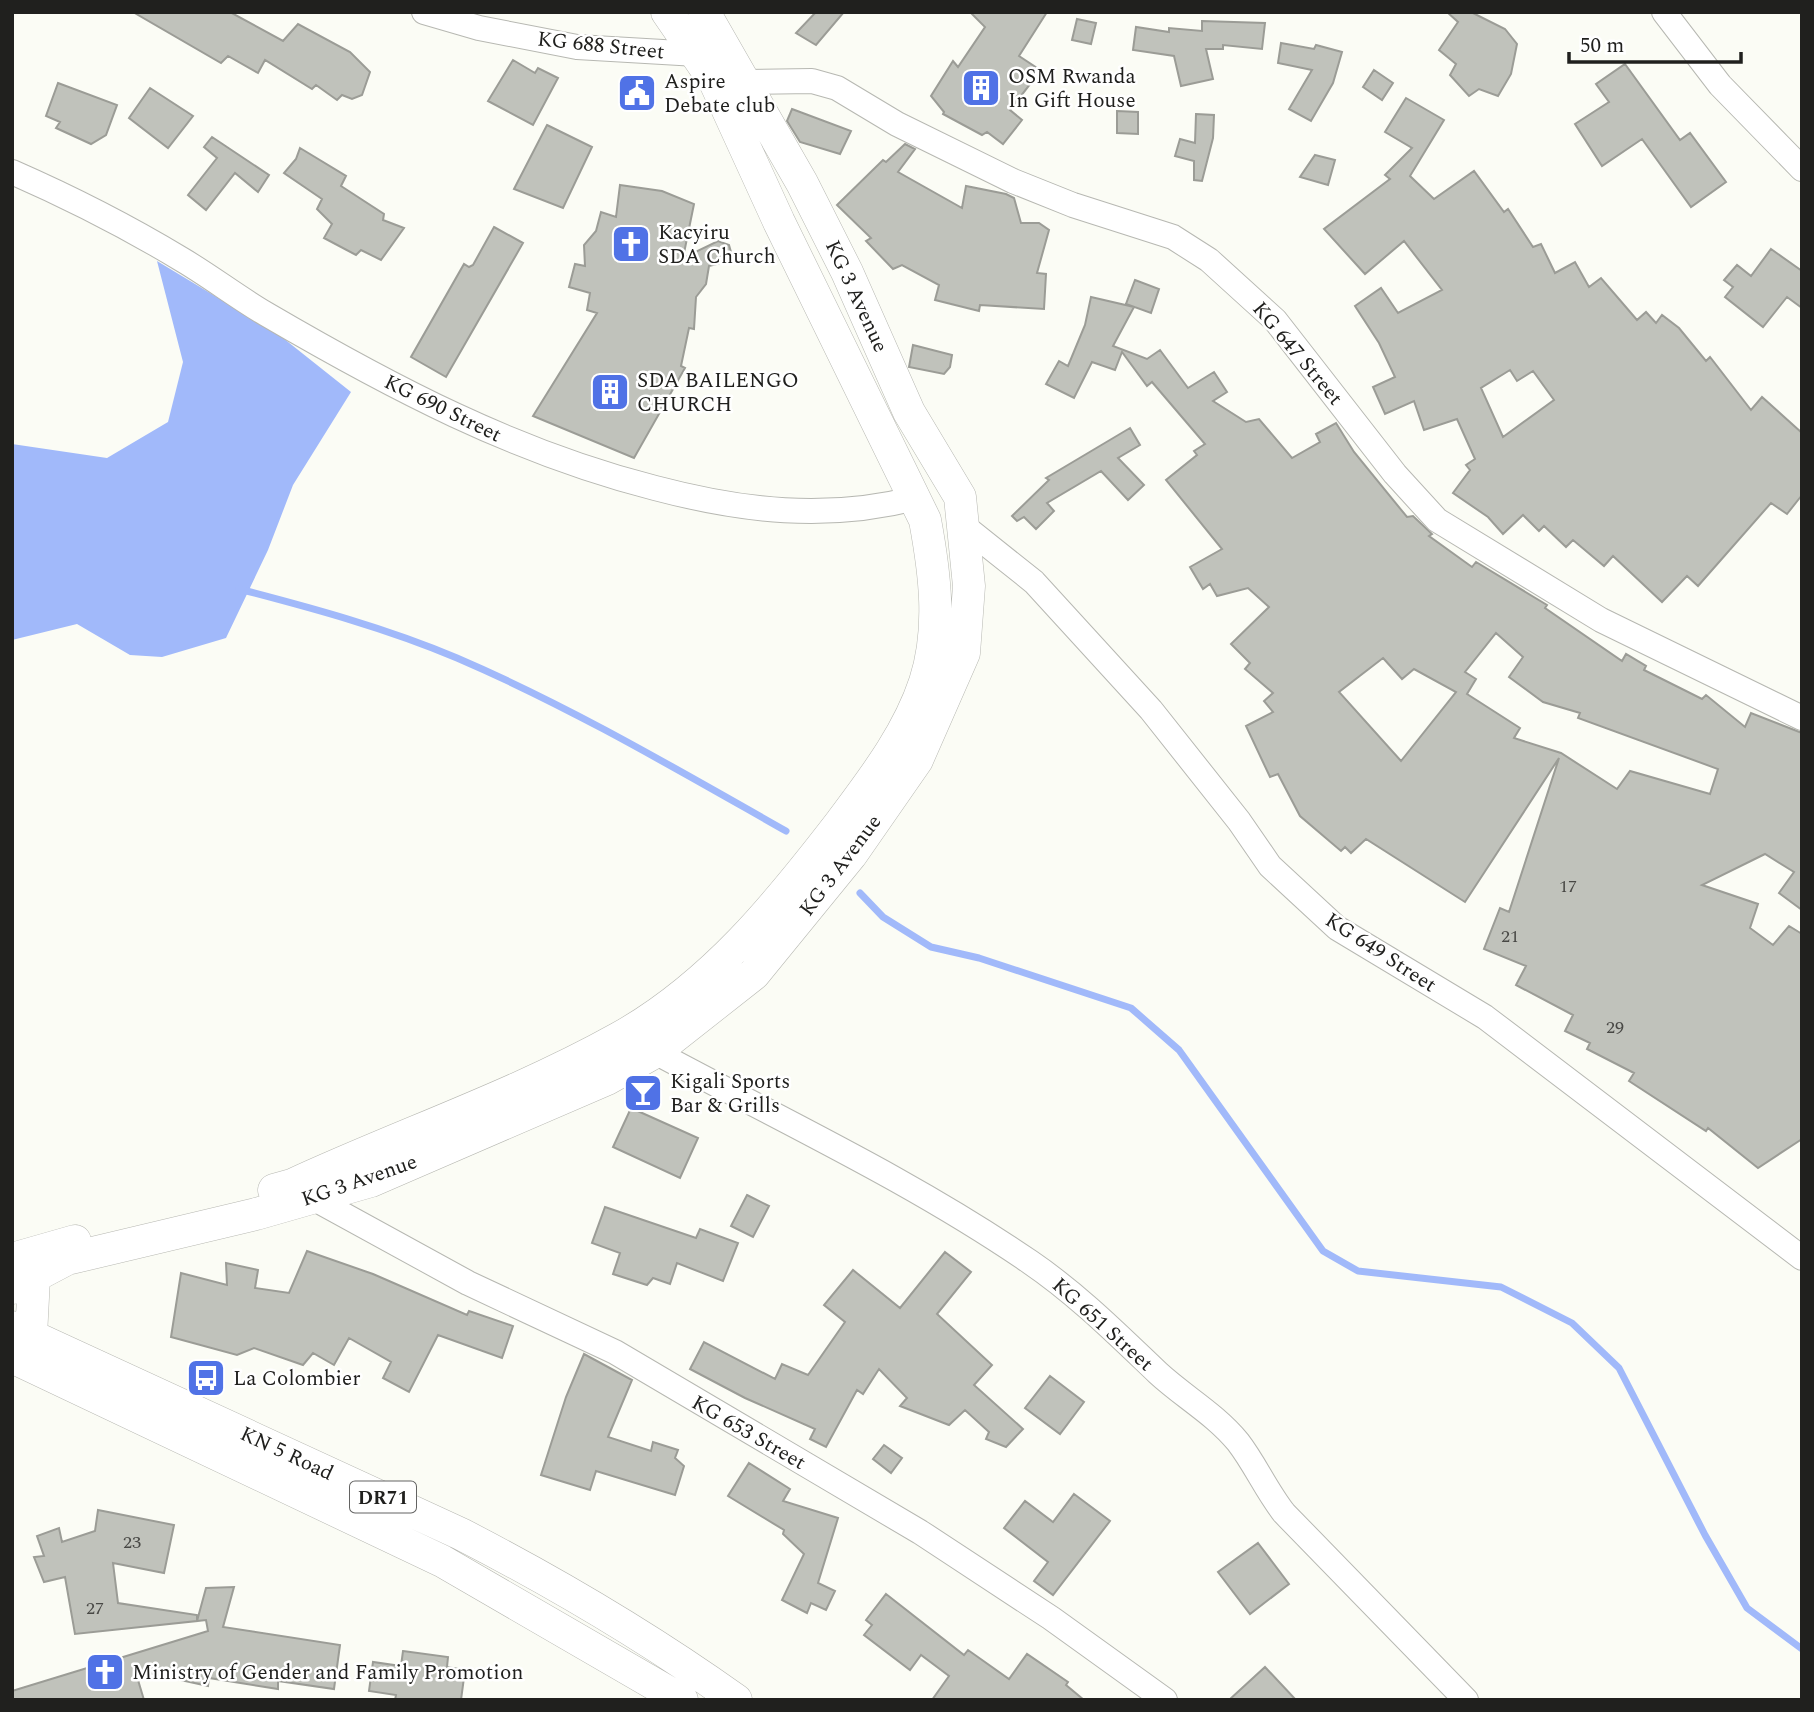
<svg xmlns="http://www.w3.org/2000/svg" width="1814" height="1712" font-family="Spectral,serif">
	<rect width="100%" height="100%" fill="#fbfcf5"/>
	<!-- water -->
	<path fill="#a1b9fa" d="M157 261 278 334 351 392 293 485 268 550 226 638 162 657 130 655 77 624 12 640V444L107 458 168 422 183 362Z"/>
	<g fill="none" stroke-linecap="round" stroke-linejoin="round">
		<!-- stream -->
		<path stroke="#a1b9fa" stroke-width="7" d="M239 589C312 608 386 628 457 658 571 707 678 770 786 831
			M860 893 883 917 931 947 979 958 1131 1008 1179 1050 1323 1251 1358 1271 1501 1287 1572 1323 1619 1368 1705 1535 1747 1608 1802 1649"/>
	</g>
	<!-- building -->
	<path fill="#c0c2bb" stroke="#9b9c96" stroke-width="2" fill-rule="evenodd" d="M133 12H230L283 41 298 24 350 52 370 72 362 95 352 99 342 95 337 100 316 85 312 89 265 60 258 73 228 56 221 63Z
		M816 12H844L816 45 796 33Z
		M970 12H1047L1019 56 1037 68 1034 79 1010 110 1022 120 1003 144 987 132 982 135 943 114 944 112 931 96 953 61 958 67 985 27Z
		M1447 12H1471L1505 29 1517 44 1511 74 1498 96 1479 89 1469 96 1450 75 1456 64 1439 50 1458 22Z
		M1077 19 1096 23 1091 44 1072 40Z
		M1202 21 1265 23 1262 49 1223 45V49H1206L1213 79 1181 86 1174 56 1133 50 1136 27 1169 32V28L1202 31Z
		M1281 43 1314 49 1316 45 1342 52 1333 83 1311 121 1289 109 1312 70 1278 63Z
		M513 60 535 73 538 68 558 78 533 125 488 101Z
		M1625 64 1680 140 1690 133 1726 182 1691 207 1642 139 1602 166 1575 124 1609 102 1596 84Z
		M1374 70 1393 83 1382 100 1363 87Z
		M58 83 117 105 106 135 91 144 56 128 60 122 46 116Z
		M150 88 193 116 168 148 129 118Z
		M1406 98 1444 120 1410 176 1434 199 1474 171 1504 212 1508 209 1533 247 1541 244 1555 273 1575 262 1589 287 1601 278 1637 320 1646 312 1656 323 1662 315 1679 328 1706 361 1710 357 1751 410 1762 397 1802 433V495L1787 514 1771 503 1698 586 1687 576 1662 602 1613 556 1604 566 1573 540 1566 547 1544 526 1539 531 1523 515 1503 534 1488 517 1453 493 1470 470 1466 465 1475 459 1457 419 1424 430 1414 401 1385 414 1373 387 1395 377 1379 343 1355 306 1381 288 1398 313 1442 290 1404 241 1365 274 1324 229 1390 179 1385 175 1412 148 1385 132ZM1510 370 1517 381 1533 371 1554 400 1503 437 1481 388Z
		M792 109 851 131 840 154 800 142 787 121Z
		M1117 111 1138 112V134L1117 133Z
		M1196 114 1214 115 1213 138 1202 181 1194 180V161L1175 156 1180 139 1195 143Z
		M547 125 592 147 563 208 514 189Z
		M212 137 269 175 258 192 235 173 206 210 188 195 217 158 204 147Z
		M905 144 915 149 898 172 962 208 966 186 1006 194 1014 198 1021 223H1039L1049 230 1037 273 1046 274 1044 309 980 305 979 311 935 300 939 285 902 265 893 269 866 241 871 238 837 205 883 160 886 162Z
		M300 148 346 176 341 186 384 214 383 220 404 228 381 260 361 250 356 255 324 238 332 224 317 209 322 199 284 173 296 159Z
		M1315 155 1335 160 1328 185 1300 177Z
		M620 185 662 191 694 204 683 258 718 241 729 245 731 252 725 262 709 266 706 284 696 297 694 329 689 328 681 366 685 368 634 458 533 416 597 313 587 310 590 293 569 287 575 264 585 266 584 245 596 231 601 212 616 217Z
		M494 227 523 243 446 377 411 357 464 264 469 267 473 265Z
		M1771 249 1802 271V308L1787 297 1763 327 1725 297 1733 287 1724 280 1737 265 1751 276Z
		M1135 280 1159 289 1151 313 1126 304Z
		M1091 297 1134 307 1113 346 1147 359 1160 350 1188 388 1214 372 1227 392 1213 401 1246 422 1259 419 1292 458 1320 442 1316 434 1336 423 1354 452 1407 517 1413 516 1432 534 1429 536 1472 567 1476 562 1547 605 1545 608 1622 661 1626 654 1646 666 1644 670 1702 699 1706 695 1745 727 1751 713 1802 733V910L1779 893 1794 872 1765 854 1702 885 1758 904 1750 928 1773 945 1789 926 1802 934V1139L1758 1168 1708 1128 1706 1131 1629 1081 1634 1073 1587 1049 1590 1043 1565 1031 1573 1015 1516 985 1526 966 1484 949 1500 908 1509 912 1559 758 1465 902 1366 839 1351 853 1345 847 1341 851 1300 816 1278 774 1270 777 1246 726 1273 712 1264 701 1273 693 1245 669 1250 663 1231 644 1269 607 1248 588 1217 596 1210 584 1203 589 1190 567 1222 549 1166 480 1197 455 1194 451 1205 444 1152 382 1147 386 1122 352 1115 370 1092 362 1074 398 1046 384 1059 361 1068 366 1085 325ZM1496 633 1523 657 1509 677 1543 702 1580 713 1578 718 1718 769 1710 794 1630 771 1617 789 1561 753 1514 738 1520 728 1467 694 1476 679 1465 672ZM1383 658 1402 679 1414 669 1456 692 1401 761 1339 692Z
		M913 345 952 355 950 367 944 374 909 367Z
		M1130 428 1140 445 1118 458 1144 485 1128 500 1101 471 1047 503 1054 511 1036 529 1024 517 1017 521 1012 516 1049 480 1046 478Z
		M631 1108 698 1138 680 1178 613 1147Z
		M747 1195 769 1206 753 1237 731 1226Z
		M605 1207 696 1238 700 1229 738 1243 723 1281 677 1263 670 1284 653 1278 647 1285 613 1274 620 1253 592 1243Z
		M307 1251 373 1274 467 1315 469 1311 513 1326 502 1358 438 1335 409 1392 383 1378 391 1362 349 1338 334 1365 313 1353 303 1365 254 1348 237 1355 171 1337 181 1273 227 1285 226 1263 258 1270 255 1288 289 1293Z
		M945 1252 971 1272 937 1314 992 1365 974 1385 1023 1429 1006 1447 986 1439 989 1432 965 1410 949 1425 900 1406 907 1398 879 1369 863 1394 857 1390 826 1447 810 1439 815 1429 745 1398 690 1369 704 1342 775 1379 782 1364 808 1375 845 1322 824 1305 853 1270 900 1308Z
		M584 1354 632 1380 608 1437 651 1451 653 1442 678 1450 675 1458 684 1466 675 1495 596 1471 590 1490 541 1475 566 1397Z
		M1050 1376 1084 1402 1060 1434 1025 1408Z
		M884 1445 902 1458 891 1473 873 1459Z
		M749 1463 790 1489 783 1501 838 1518 818 1583 835 1591 826 1610 811 1603 807 1613 782 1600 804 1554 783 1534 784 1530 728 1496Z
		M1074 1494 1110 1521 1053 1595 1034 1581 1048 1562 1004 1528 1025 1501 1053 1522Z
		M98 1510 174 1525 164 1573 113 1563 118 1603 197 1615V1621L75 1634 65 1577 44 1582 34 1557 44 1556 37 1536 59 1528 62 1542 95 1531Z
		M1258 1543 1289 1584 1250 1614 1218 1572Z
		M234 1587 223 1627 340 1645 334 1689 278 1681V1689L209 1678 208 1686 135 1670 144 1700H12V1691L208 1631 206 1620 197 1621 206 1588Z
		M886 1594 964 1655 968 1650 1009 1679 1027 1654 1068 1682 1066 1685 1084 1700H932L949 1676 921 1655 910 1670 864 1635 872 1625 866 1620Z
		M403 1651 448 1657 447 1667 465 1670 461 1700H395L396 1695 369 1691 373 1662 401 1666Z
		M1265 1667 1296 1700H1229Z"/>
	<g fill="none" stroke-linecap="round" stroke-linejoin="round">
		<!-- minor casing -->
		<g stroke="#b7b8b2" stroke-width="26">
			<path id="minor" d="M424 12 479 28 577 47 697 54
				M1664 12 1720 85 1802 169
				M746 82 812 81 837 88 897 124 1013 181 1073 205 1173 237 1209 260 1275 320 1395 474 1437 520 1601 620 1802 718
				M12 172C69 197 128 227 181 259 210 276 237 297 266 314 391 387 514 452 655 488 742 511 827 521 916 498
				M960 523 1034 582 1151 710 1239 821 1270 866 1337 928 1485 1017 1802 1258
				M655 1052C781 1120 912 1181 1030 1262 1077 1294 1117 1334 1158 1373 1184 1397 1215 1414 1238 1442 1255 1464 1266 1490 1284 1513L1466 1700
				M313 1198 468 1283 615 1352 920 1532 1051 1618 1165 1700"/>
		</g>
		<!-- major casing -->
		<g stroke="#b7b8b2" stroke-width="33">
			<path id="major" d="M274 1190 292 1185C400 1135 515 1096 619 1038 712 986 778 904 841 822 873 779 908 734 925 682 942 629 935 574 925 520L779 222 715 82 667 12
				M12 1259 75 1241
				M12 1288 67 1259 256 1214 371 1181 607 1079 655 1052 754 974 851 855 917 760 964 653 969 586 960 497 909 412 847 272 802 183 704 12
				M12 1327 461 1534C556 1583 649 1638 736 1700
				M31 1336 34 1278
				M12 1357 442 1561 682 1700"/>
		</g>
		<!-- minor -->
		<use href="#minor" stroke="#fff" stroke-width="24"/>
		<!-- major -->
		<use href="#major" stroke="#fff" stroke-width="32"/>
	</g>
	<!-- icons -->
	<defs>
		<g id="building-square" transform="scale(2.0125)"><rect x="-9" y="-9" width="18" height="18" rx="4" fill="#5072e6" stroke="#fff"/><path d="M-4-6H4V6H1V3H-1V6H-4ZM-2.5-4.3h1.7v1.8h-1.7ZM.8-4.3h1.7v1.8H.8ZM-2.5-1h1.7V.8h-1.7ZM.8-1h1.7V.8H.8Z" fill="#fff"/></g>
		<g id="civic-square" transform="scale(2.0125)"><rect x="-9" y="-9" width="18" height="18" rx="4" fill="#5072e6" stroke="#fff"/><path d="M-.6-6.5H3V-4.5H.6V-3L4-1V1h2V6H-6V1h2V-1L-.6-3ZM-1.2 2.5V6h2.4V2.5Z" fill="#fff"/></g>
		<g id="church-square" transform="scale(2.0125)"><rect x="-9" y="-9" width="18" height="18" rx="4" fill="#5072e6" stroke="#fff"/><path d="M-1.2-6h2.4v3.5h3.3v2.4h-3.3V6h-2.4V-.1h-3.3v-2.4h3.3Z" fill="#fff"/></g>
		<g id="bar-square" transform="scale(2.0125)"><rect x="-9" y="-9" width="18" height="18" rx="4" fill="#5072e6" stroke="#fff"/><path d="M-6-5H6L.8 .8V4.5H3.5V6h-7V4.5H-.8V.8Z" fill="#fff"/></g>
		<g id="bus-square" transform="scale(2.0125)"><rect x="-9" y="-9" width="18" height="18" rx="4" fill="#5072e6" stroke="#fff"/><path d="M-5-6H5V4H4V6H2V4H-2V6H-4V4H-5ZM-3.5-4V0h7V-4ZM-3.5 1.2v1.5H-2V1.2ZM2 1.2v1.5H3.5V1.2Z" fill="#fff"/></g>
	</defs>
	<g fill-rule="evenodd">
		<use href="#building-square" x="981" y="88"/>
		<use href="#civic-square" x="637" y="93"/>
		<use href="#church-square" x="631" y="244"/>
		<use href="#building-square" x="610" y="392"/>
		<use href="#bar-square" x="643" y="1093"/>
		<use href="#bus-square" x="206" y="1378"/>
		<use href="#church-square" x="105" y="1672"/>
	</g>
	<g text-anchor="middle" stroke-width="5" stroke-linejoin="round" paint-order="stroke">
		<!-- number labels -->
		<g font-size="18" fill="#484845">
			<text x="1568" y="892">17</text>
			<text x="1510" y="942">21</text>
			<text x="1615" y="1033">29</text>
			<text x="132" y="1548">23</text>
			<text x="95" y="1614">27</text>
		</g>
		<!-- shield labels -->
		<rect fill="#fff" stroke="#636362" stroke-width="2" x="350" y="1481.5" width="66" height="31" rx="5"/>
		<g font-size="19" font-weight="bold" fill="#20201e">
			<text x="383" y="1504">DR71</text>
		</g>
		<!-- street labels -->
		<g font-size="21" fill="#20201e" stroke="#fff">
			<text transform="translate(601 45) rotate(6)" y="7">KG 688 Street</text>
			<text transform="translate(857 296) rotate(65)" y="7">KG 3 Avenue</text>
			<text transform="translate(1298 353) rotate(50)" y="7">KG 647 Street</text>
			<text transform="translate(443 408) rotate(26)" y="7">KG 690 Street</text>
			<text transform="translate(840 865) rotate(-53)" y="7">KG 3 Avenue</text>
			<text transform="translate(1381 952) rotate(33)" y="7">KG 649 Street</text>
			<text transform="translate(359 1180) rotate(-19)" y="7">KG 3 Avenue</text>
			<text transform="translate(1103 1324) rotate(42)" y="7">KG 651 Street</text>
			<text transform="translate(749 1432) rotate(30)" y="7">KG 653 Street</text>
			<text transform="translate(287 1453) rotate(25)" y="7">KN 5 Road</text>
		</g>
		<!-- poi labels -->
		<g font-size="21" fill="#20201e" stroke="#fff" text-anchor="start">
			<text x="1008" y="83">OSM Rwanda<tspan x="1008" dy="24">In Gift House</tspan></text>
			<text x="664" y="88">Aspire<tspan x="664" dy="24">Debate club</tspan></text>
			<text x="658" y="239">Kacyiru<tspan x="658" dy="24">SDA Church</tspan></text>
			<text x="637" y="387">SDA BAILENGO<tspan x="637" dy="24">CHURCH</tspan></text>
			<text x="670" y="1088">Kigali Sports<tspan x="670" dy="24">Bar &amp; Grills</tspan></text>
			<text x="233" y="1385">La Colombier</text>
			<text x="132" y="1679">Ministry of Gender and Family Promotion</text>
		</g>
	</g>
	<!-- border -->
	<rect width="1814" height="1712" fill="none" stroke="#20201e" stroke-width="28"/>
	<!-- scale -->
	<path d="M1569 52v10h172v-10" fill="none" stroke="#20201e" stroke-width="3.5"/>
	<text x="1580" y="52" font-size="21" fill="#20201e" stroke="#ffffff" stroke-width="5" paint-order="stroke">50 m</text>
</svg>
